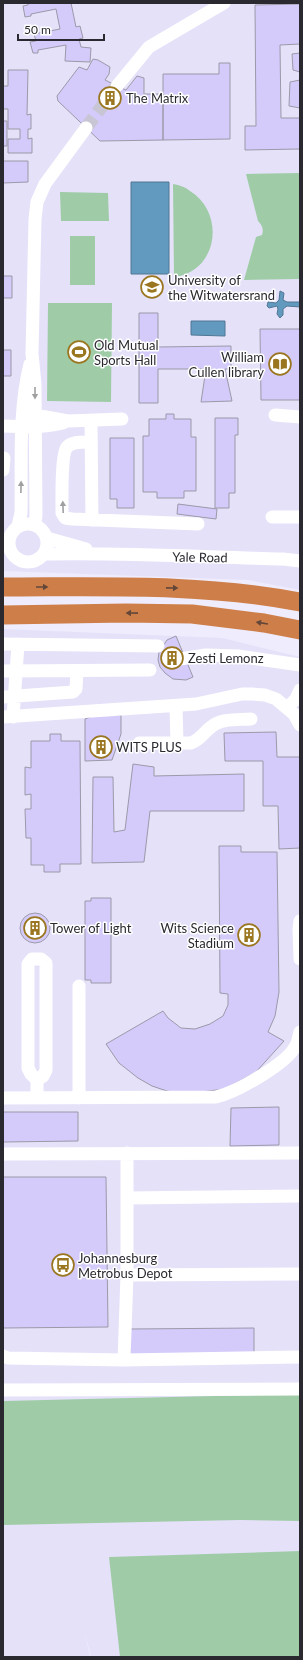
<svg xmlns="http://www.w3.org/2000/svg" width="303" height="1660" font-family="Lato,sans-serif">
	<rect width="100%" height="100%" fill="#efecfd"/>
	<!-- built -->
	<path fill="#e5e1f9" d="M3 3H300V590L248 580 3 571Z
		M3 629 223 638 300 657V1657H91L84 1629 90 1657H3Z"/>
	<!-- green -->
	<path fill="#9fcca7" d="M300 173V279L244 280 256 237 262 235C264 229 262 225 258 221L246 174Z
		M173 184C180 185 185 187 190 191 226 213 218 272 174 277Z
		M60 192 108 193 109 221H61Z
		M70 236H95V285H70Z
		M48 303H112L111 402 47 401Z
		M300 1394V1521L240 1520 3 1525V1401Z
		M300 1551V1657H120L109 1557Z"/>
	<!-- water -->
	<path fill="#6199bf" stroke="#517794" d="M131 182H169V274H131Z
		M280 291 284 293 283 300 287 302H300V307L287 306 283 309V315L280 318 277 314 278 309 277 306 269 308 267 306 268 302 276 303 279 300Z
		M191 321H225V336L191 335Z"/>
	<!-- building -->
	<path fill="#d4cbfa" stroke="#9c99a9" d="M28 3H71L76 27 80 26 83 38 79 39 81 47 91 48 90 62 65 61 66 45 38 50V53H33L30 42 36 41 34 34 60 29 56 9 31 14V16L25 17 23 6 28 5Z
		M300 4V44L280 45 281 118H300V149L245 150V126H256L255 5Z
		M300 53V72L293 70 292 54Z
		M93 59 98 60 110 67 109 74 105 80 117 86 126 90 137 76 144 78V94H163V140L100 141 58 101 57 96 79 67 87 70Z
		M219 63H230V139L163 140V74H219Z
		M8 70H28L27 115 31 114V129H28V139L32 138V153H8V139H20V129H8V109H3V86H8Z
		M300 80V108L289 106 290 82Z
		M3 121H7V146H3Z
		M3 161H28V182L3 183Z
		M3 276H12V298H3Z
		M139 313H158V347L231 346V369H225L232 401 201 402 206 369H158V403H139Z
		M260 329H300V400H261Z
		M3 350H11V376H3Z
		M166 414H174V419H191V437H196V491H184V498H157V492H143V436H149V419H166Z
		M215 418H238V435H235V493H229V508H215Z
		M110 438H134V508H117V499H110Z
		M178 504 217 509 216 519 177 514Z
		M176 636 193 677 186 680 173 679 165 673 160 667 158 660 159 652 167 640Z
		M95 715H121V734L112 760 85 761V719Z
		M276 732 277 757H300V848L279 849 278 806H263V761H225L224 733Z
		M50 734H61V741H80L81 864H60V872H44V865H31V838H26L25 809H31V794L25 795V767L31 768V741H50Z
		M133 764 154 767V776L244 774V811H150L144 862 92 863 93 777H113L114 832 125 830Z
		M219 846H241V852H277L279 992 275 1016 268 1032 284 1041 256 1072 225 1089 184 1094 167 1091 152 1086 138 1078 119 1063 106 1044 163 1011 168 1018 181 1028 195 1029 210 1024 223 1016 228 1005V994L220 993Z
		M91 898H111V983H91V980H85V901H91Z
		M20 928a15 15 0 1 1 30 0a15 15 0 1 1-30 0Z
		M279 1107V1145L230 1146 231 1108Z
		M3 1112H78V1141L3 1142Z
		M3 1177H106L108 1327 3 1328Z
		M254 1328V1355L130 1356V1329Z"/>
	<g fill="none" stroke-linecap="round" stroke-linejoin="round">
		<!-- minor-tunnel -->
		<path stroke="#c8c5d4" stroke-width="13" stroke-dasharray="13 6" stroke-linecap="butt" d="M86 128 117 86"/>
		<!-- minor -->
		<path stroke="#fff" stroke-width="13" d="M117 86 149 47 224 3
			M26 415H35L68 421 122 419
			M275 415 300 417
			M91 422 92 520
			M3 426C23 427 43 428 63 423
			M91 442C83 442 73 441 67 447 61 454 62 501 62 513L65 518 72 519 198 524
			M3 470 4 458
			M272 517H300
			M9 543a19 19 0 1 1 38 0a19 19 0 1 1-38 0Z
			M35 524 36 515 35 384 32 354 35 219 37 202 45 184 86 128
			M18 526 21 513C22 463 18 412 30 364
			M47 538 86 549
			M44 554C123 552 203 557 283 559L300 561
			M3 644 158 646
			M180 659 206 655 238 656 300 665
			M3 671 150 670
			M3 697 73 692 76 689 77 671
			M176 706 177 744
			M288 707 296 699 300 690
			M3 717 196 704 242 694H252L265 695 276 699 294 714 300 725
			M13 717 18 644
			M139 743H191C201 739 203 733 211 727 221 718 239 720 251 719
			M300 921 299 929 300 959
			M3 1098 216 1097C235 1093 286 1064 295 1047 298 1043 299 1036 300 1032
			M37 1098V1080L31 1074 28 1068V964L32 959H41L46 963V1070L43 1076 37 1080
			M79 1098V986
			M3 1154 300 1153
			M127 1198 300 1196
			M127 1275 300 1274
			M3 1356 8 1358 124 1360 300 1357
			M124 1360 127 1275V1153
			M3 1390 300 1389"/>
		<!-- highway -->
		<path stroke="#ce7f49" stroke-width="19" d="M3 587C102 587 202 583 300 602
			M3 615 126 613 192 614 264 623 300 630"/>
	</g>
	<!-- one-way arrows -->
	<defs><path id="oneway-solid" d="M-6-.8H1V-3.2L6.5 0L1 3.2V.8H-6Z"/></defs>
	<g fill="#a09fa2">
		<use href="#oneway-solid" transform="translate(35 393) rotate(90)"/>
		<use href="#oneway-solid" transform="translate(21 487) rotate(-89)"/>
		<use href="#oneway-solid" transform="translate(63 507) rotate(-92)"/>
	</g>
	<g fill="#644739">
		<use href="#oneway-solid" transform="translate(42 587)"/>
		<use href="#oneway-solid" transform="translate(172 588) rotate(1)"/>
		<use href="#oneway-solid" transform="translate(132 613) rotate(-179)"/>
		<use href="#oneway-solid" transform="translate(262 623) rotate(-171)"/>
	</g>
	<!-- icons -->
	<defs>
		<g id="building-ring" transform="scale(1.15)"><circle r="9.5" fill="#fff" stroke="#9a7621" stroke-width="1.5"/><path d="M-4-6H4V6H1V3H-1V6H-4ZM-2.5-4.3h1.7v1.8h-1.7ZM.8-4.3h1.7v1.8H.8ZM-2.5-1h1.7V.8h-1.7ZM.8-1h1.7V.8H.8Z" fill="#9a7621"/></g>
		<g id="university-ring" transform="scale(1.15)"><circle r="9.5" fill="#fff" stroke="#9a7621" stroke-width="1.5"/><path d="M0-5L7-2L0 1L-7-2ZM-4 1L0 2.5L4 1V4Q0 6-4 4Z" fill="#9a7621"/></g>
		<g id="stadium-ring" transform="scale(1.15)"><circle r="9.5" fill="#fff" stroke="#9a7621" stroke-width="1.5"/><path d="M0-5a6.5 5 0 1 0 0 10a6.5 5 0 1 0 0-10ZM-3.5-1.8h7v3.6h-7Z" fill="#9a7621"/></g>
		<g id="library-ring" transform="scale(1.15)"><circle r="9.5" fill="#fff" stroke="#9a7621" stroke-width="1.5"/><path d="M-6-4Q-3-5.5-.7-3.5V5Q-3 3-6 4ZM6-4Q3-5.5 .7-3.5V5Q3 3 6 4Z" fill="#9a7621"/></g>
		<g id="bus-ring" transform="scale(1.15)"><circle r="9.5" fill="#fff" stroke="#9a7621" stroke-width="1.5"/><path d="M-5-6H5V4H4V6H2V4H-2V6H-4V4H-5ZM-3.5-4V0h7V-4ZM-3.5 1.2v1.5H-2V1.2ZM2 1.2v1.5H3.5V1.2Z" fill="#9a7621"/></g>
	</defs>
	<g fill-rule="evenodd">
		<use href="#building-ring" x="110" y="98"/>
		<use href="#university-ring" x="152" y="287"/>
		<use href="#stadium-ring" x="79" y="352"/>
		<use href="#library-ring" x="280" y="364"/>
		<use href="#building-ring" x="172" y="658"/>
		<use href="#building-ring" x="101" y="747"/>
		<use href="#building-ring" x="35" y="928"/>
		<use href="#building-ring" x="249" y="935"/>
		<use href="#bus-ring" x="63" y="1265"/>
	</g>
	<g text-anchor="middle" stroke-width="3" stroke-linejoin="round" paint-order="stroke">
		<!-- poi labels -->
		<g font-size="13" fill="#2b2930" stroke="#fff" text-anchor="start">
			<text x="126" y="103">The Matrix</text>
			<text x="168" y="285">University of<tspan x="168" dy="15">the Witwatersrand</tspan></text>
			<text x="94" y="350">Old Mutual<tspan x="94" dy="15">Sports Hall</tspan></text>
			<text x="264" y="362" text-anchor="end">William<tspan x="264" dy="15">Cullen library</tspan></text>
			<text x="188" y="663">Zesti Lemonz</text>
			<text x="116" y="752">WITS PLUS</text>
			<text x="50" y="933">Tower of Light</text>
			<text x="234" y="933" text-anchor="end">Wits Science<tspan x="234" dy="15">Stadium</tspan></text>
			<text x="78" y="1263">Johannesburg<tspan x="78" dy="15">Metrobus Depot</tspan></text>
		</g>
		<!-- street labels -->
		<g font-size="13" fill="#2b2930" stroke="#fff">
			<text transform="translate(200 557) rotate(1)" y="5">Yale Road</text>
		</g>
	</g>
	<!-- border -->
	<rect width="303" height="1660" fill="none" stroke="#2b2930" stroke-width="8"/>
	<!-- scale -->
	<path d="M18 34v6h86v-6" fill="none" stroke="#2b2930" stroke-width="2"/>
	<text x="24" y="34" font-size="12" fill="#2b2930" stroke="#ffffff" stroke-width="3" paint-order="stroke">50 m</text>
</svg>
